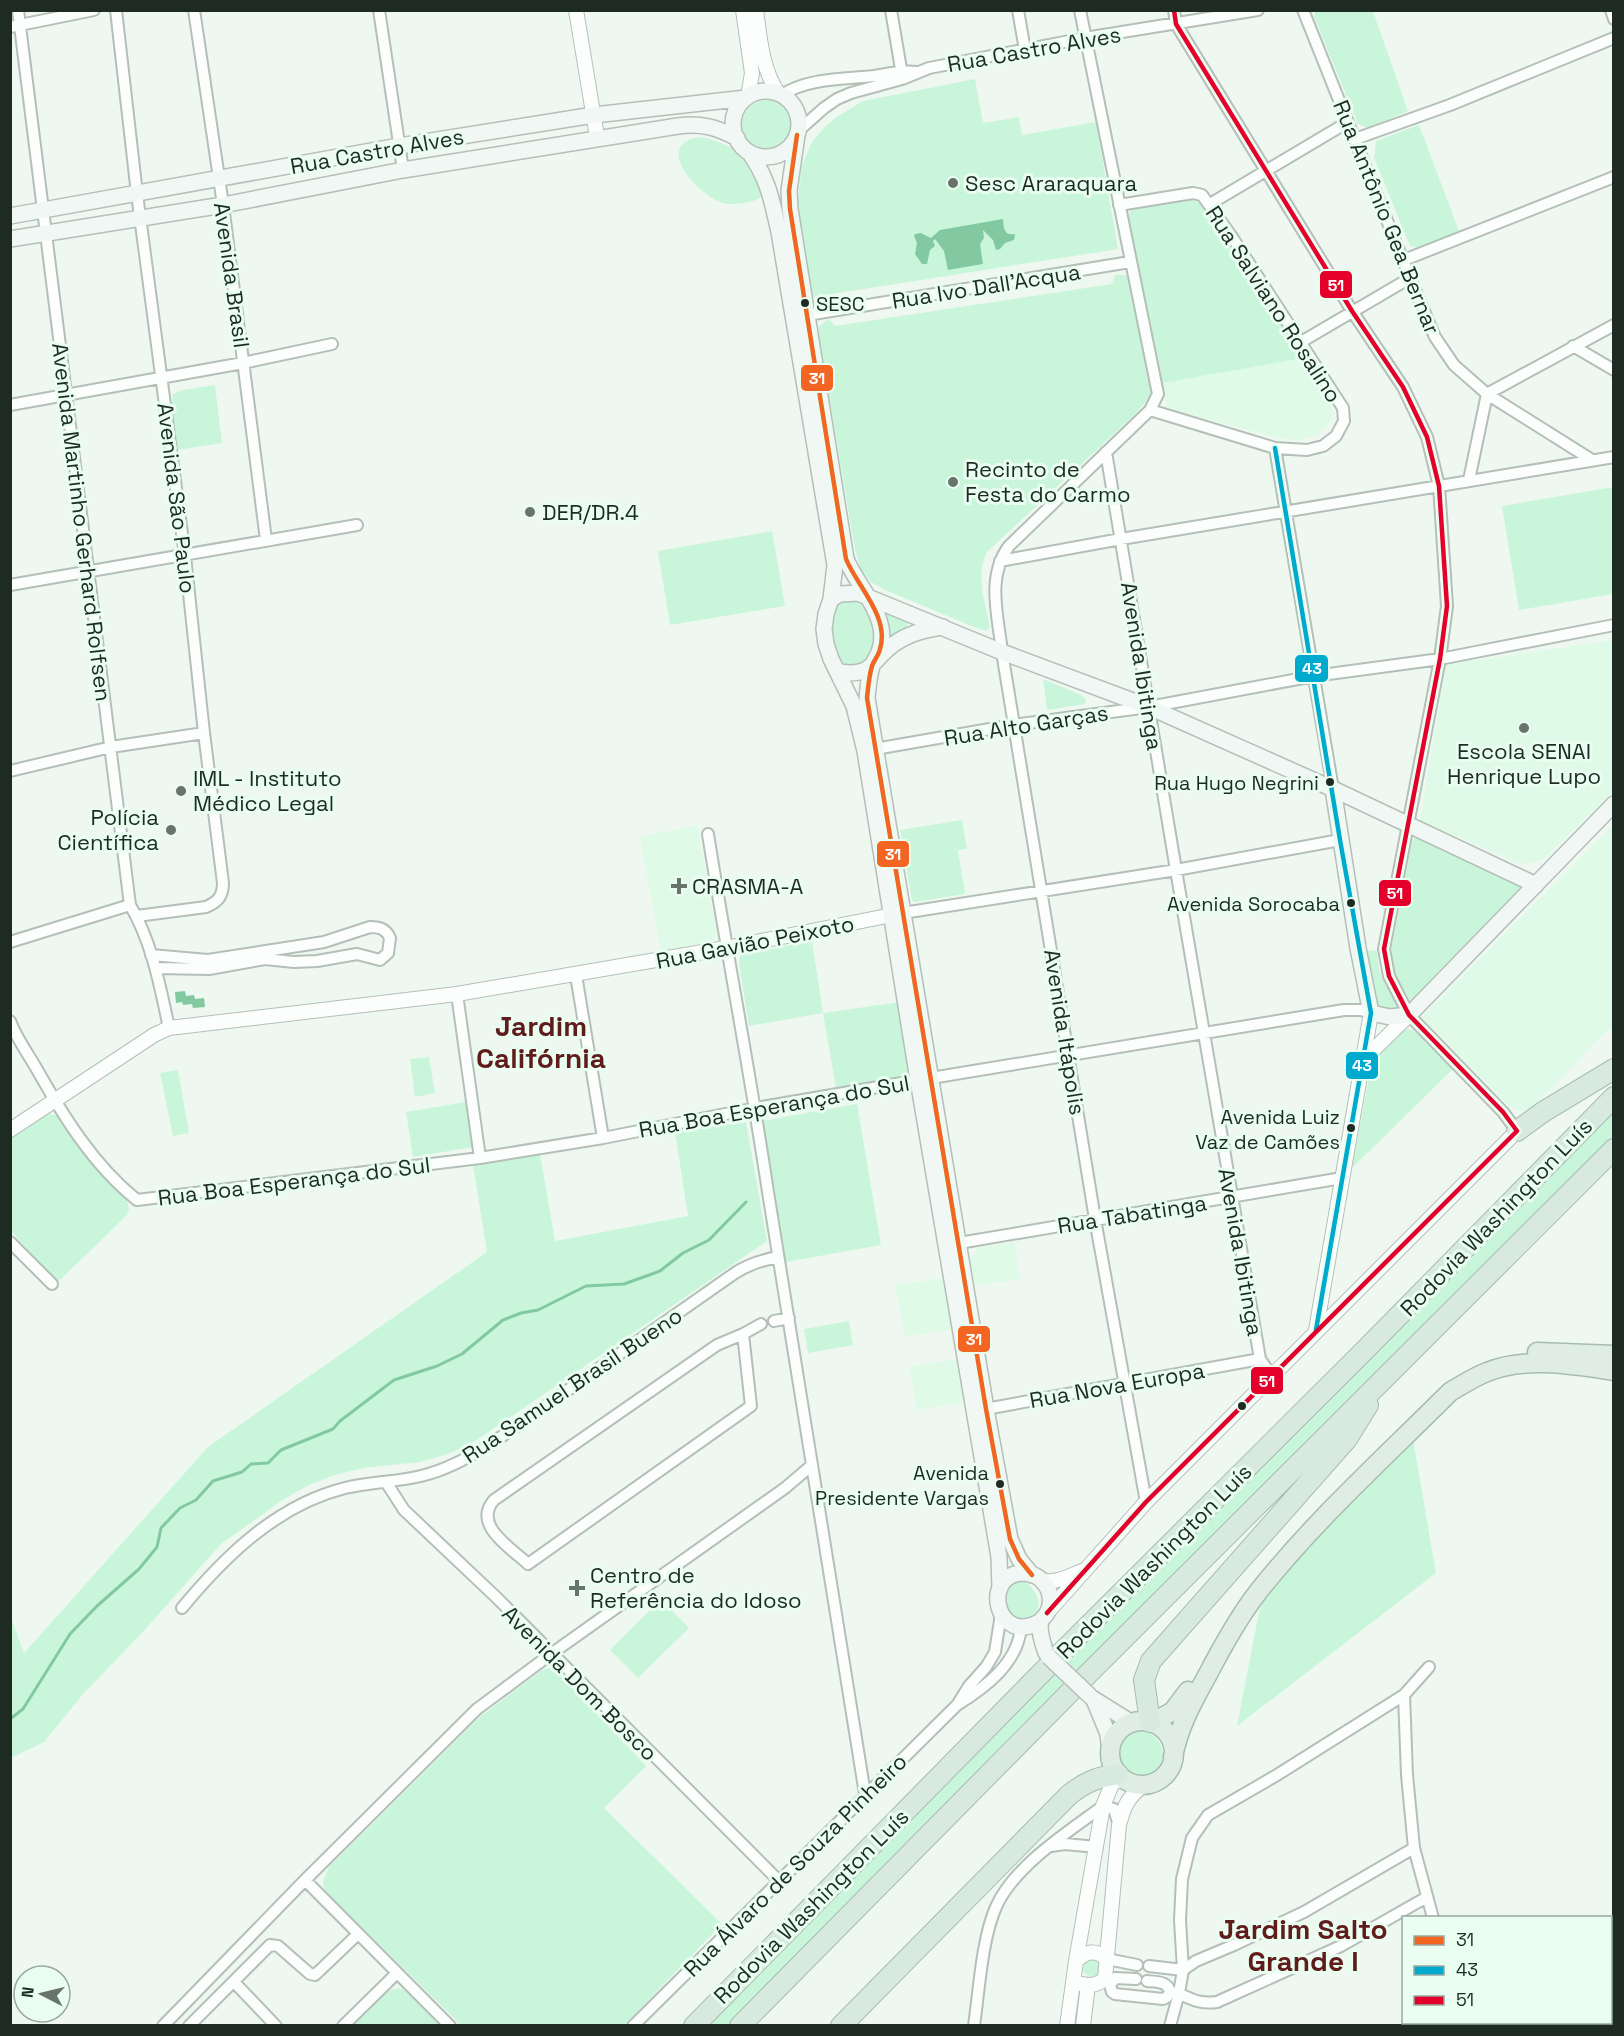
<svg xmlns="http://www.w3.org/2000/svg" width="1624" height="2036" font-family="'Space Grotesk',sans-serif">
	<rect width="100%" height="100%" fill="#eef8f1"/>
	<!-- built -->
	<path fill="#dffbe8" d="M1303 358 1329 399 1334 415 1327 427 1316 436 1298 440 1279 438 1168 409 1165 401 1163 383Z
		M1613 640V791L1544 859 1522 865 1420 820 1446 665Z
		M697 825 717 934 710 944 661 952 640 837Z
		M1613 825V1025L1531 1109 1523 1111 1515 1110 1509 1106 1422 1017Z
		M1014 1242 1020 1279 974 1286 970 1262 977 1248Z
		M944 1278 952 1329 905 1337 895 1285Z
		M956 1359 964 1402 917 1410 909 1367Z"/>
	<!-- green -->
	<path fill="#c9f6da" d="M1315 11H1373L1408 111 1368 128 1358 124 1314 17Z
		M975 79 983 123 1019 117 1022 135 1096 122 1118 249 813 297 797 210 802 165 812 142 823 129 835 118 863 101Z
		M742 125a25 25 0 1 1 50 0a25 25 0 1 1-50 0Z
		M1419 125 1459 231 1419 248 1410 246 1374 158 1376 141Z
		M699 137C718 139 745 152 755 170 759 177 761 185 764 193 758 201 753 201 744 203 736 204 728 205 720 202 698 194 652 145 699 137Z
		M1191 199 1202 204 1303 358 1163 383 1128 216 1131 210Z
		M1115 275H1126L1130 281 1151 392 1147 400 1135 414 987 552C975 575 985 602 990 627L986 631 974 627 885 590 871 582 861 569 855 550 818 332 819 326 829 319 835 326 1112 284Z
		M215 385 222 443 177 450 171 406 173 394 183 390Z
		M1613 487V594L1519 610 1502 506Z
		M772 531 785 606 670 625 658 551Z
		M846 599 863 601 872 613 877 646 864 664 845 666 839 663 829 628 835 605Z
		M881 608 908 621 907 629 887 641Z
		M1043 679 1081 695 1086 699 1085 704 1047 710Z
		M962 820 967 849 958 850 965 894 915 902 912 901 900 830Z
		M1416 837 1423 839 1521 884 1520 890 1435 975C1427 985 1421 995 1412 1004 1403 985 1392 975 1391 952L1412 842Z
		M812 941 823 1013 900 1002 910 1075 836 1088 823 1013 749 1026 739 963 740 956 744 954Z
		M1364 950 1377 951C1378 962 1379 976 1386 986 1391 993 1397 998 1400 1007L1398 1012 1379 1009 1376 1005Z
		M1410 1029 1418 1033 1454 1068 1352 1168 1372 1061 1403 1030Z
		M429 1057 435 1093 415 1097 410 1059Z
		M178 1070 189 1133 173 1136 160 1073Z
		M466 1102 473 1147 413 1157 406 1112Z
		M857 1104 881 1245 786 1262 762 1121Z
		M1613 1106V1142L732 2025 702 2026Z
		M51 1114 58 1116 96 1167 127 1200 129 1210 127 1215 57 1283 11 1231 10 1138 42 1116Z
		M746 1122 767 1241 474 1442 448 1454 420 1462 363 1468 335 1475 309 1485 284 1499 221 1544 141 1634 84 1693 44 1742 11 1758V1618L24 1653 208 1447 487 1252 473 1165 540 1154 555 1241 688 1216 675 1132Z
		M849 1321 853 1345 808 1353 804 1329Z
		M1413 1439 1436 1573 1237 1726 1259 1612 1266 1593 1278 1575Z
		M1024 1581C1039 1591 1043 1605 1033 1621L1008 1620 1002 1588 1008 1582Z
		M661 1599 689 1628 638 1678 610 1650Z
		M549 1668 554 1669 559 1674 646 1766 604 1808 722 1924 624 2025H461L332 1898 324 1888 323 1881 329 1867 480 1717 542 1670Z
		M1115 1755a24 24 0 1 1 48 0a24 24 0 1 1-48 0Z
		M1083 1968a9 9 0 1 1 18 0a9 9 0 1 1-18 0Z
		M398 1988 406 1991 439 2025 351 2026 384 1992Z"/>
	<!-- water -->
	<path fill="#82c9a2" d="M1003 219C1004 227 1003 236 1015 234L1014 240 1005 243 1000 249 996 250 993 240 983 230 984 238 980 244 983 264 948 270 944 251 935 239 933 241 935 246 930 250 927 264H922L915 254 917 243 914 236 915 234 921 233 931 238 940 230Z
		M185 991 186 996 194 995 195 999 204 998 205 1007 193 1008 192 1004 183 1005 182 1002 176 1003 175 992Z"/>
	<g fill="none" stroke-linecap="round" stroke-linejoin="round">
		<!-- stream -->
		<path stroke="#82c9a2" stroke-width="3" d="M10 1719 23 1709 70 1634 97 1606 139 1569 157 1547 161 1528 180 1508 196 1500 213 1481 242 1472 251 1464 268 1463 281 1450 333 1429 340 1421 394 1380 437 1366 462 1354 503 1320 521 1313 538 1310 586 1286 624 1284 660 1271 683 1253 709 1240 746 1202"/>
		<!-- minor casing -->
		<g stroke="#b4bfb8" stroke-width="14">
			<path id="minor" d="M18 10 130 905C152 942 160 986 169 1028
				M116 10 137 194 185 556 204 733 223 883C223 896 218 902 206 907L137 916
				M194 10 223 205 266 540
				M379 10 403 170
				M891 10 902 75
				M1018 10 1025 50
				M1080 10 1158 394 1150 410 1009 546C986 577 998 616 1002 652L1095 1219 1146 1502
				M1174 10 1176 24 1352 311 1403 387 1427 437 1439 486 1447 606 1440 659 1384 949 1389 976 1409 1015 1503 1112 1517 1131
				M1303 10 1410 278 1435 337 1454 365 1487 394 1592 460
				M1611 10 1614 19
				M10 27 94 10
				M782 95C807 78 844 79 874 76 888 74 901 70 916 72
				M798 131 824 108 837 99 851 93 902 79 929 68 1085 38 1258 10
				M1355 139 1450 105 1614 38
				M1210 204 1348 122
				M1119 205 1193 193 1202 195 1232 237 1343 408 1344 421 1336 436 1323 446 1307 450 1275 448 1150 410
				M1404 260 1614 177
				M807 315 1130 262
				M1301 342 1410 278
				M1573 346 1614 370
				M10 405 243 363 332 344
				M1275 448 1333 789
				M1106 452 1176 870 1260 1359 1271 1375
				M1469 480 1487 394 1614 325
				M1000 561 1121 539 1614 457
				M10 585 357 525
				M869 750 1013 725 1149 707 1314 676 1440 659 1614 625
				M10 771 111 747 204 733
				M708 834C727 954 750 1072 768 1192L865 1794
				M903 913 1176 870 1340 840
				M10 942 130 905
				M151 955 208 960 324 942 370 927C380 927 386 929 390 938L388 953 380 960 357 954 317 961 294 962 265 959 209 969 156 968
				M576 975 603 1138
				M457 994 480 1158
				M10 1021C16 1037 26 1051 35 1066 62 1114 93 1165 137 1200L480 1158 603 1138 756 1108 931 1078 1344 1010H1361L1371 1013
				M10 1242 52 1284
				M959 1243 1342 1178
				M774 1321 789 1318
				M743 1334 751 1406 528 1564C511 1548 472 1525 494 1500L717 1345Z
				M743 1334 761 1324
				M980 1410 1260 1359
				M386 1482 404 1510 497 1598 779 1881
				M182 1608C225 1556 277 1505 345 1488 370 1482 396 1482 421 1476 446 1470 467 1458 488 1446L735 1273C749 1264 762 1260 778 1257
				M1404 1695 1407 1775 1414 1848 1433 1918
				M959 1702 969 1686 986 1667 995 1652 1001 1614
				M1051 1846 1065 1844 1097 1847
				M305 1880 450 2026
				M1107 1959 1137 1965
				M1149 1966 1183 1970 1196 1961 1234 1945 1304 1912 1414 1848
				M1147 1981C1156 1982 1168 1981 1170 1992
				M234 1982 276 2026
				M1110 1985 1112 1992 1115 1994 1163 1999 1167 1997 1170 1992
				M1110 1985 1115 1978 1136 1979
				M1170 1992C1190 1995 1193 2005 1217 2002L1341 1946 1427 1897
				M163 2026 305 1880 477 1709 551 1654 785 1488 812 1465
				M189 2026 270 1945 278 1946 310 1974 315 1975 358 1934
				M343 2026 397 1973
				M633 2026 957 1705C986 1687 1018 1663 1021 1627
				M974 2026C979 1991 982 1938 996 1907 1014 1866 1068 1832 1103 1806L1114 1809 1119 1825
				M1170 2026 1179 1993 1183 1970 1180 1920 1182 1879 1192 1838 1208 1815 1277 1775 1404 1695 1429 1667
				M1461 2026 1466 2022"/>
		</g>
		<!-- tertiary casing -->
		<g stroke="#b4bfb8" stroke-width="16">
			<path id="tertiary" d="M576 10 597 137
				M743 10 752 73 748 97
				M756 10C760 39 762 69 778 93
				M1363 1060 1409 1015
				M10 1130 154 1035 169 1028 457 994 726 948 902 913
				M1316 1330 1371 1013
				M1042 1581C1057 1583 1069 1576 1082 1571
				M1047 1613 1146 1502 1517 1131
				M1076 1961C1086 1951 1096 1949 1107 1959
				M1073 1982C1085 1985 1096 1988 1105 1978L1119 1825C1124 1806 1128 1797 1144 1785
				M1067 2026 1076 1961 1103 1806 1112 1784 1122 1778
				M1083 2026 1088 1985"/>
		</g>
		<!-- secondary casing -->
		<g stroke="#b4bfb8" stroke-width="18">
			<path id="secondary" d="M733 124a33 33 0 1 1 66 0a33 33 0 1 1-66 0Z
				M797 135 789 191 790 209 846 559C857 586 890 617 880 649 879 655 874 660 872 666 869 676 868 688 867 698L986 1409 1010 1539 1019 1559 1032 1575
				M749 152C768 178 772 201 779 232L835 565 831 599 826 614 824 629 826 644 831 659 854 706 865 751 918 1080 999 1557 1000 1588
				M10 216 399 146 594 115 746 98
				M10 239 223 205 403 170 678 126C701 123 716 127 737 138
				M831 599 840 594 858 593 1002 652 1149 707 1333 789 1536 885
				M839 672C874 677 870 661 894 644 909 633 925 629 943 627
				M1333 789 1358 948 1371 1013 1390 1017 1409 1015 1614 804
				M1041 1621C996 1648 980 1574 1023 1573 1033 1573 1042 1578 1047 1587 1051 1594 1052 1605 1047 1613 1046 1616 1042 1618 1041 1621 1038 1630 1043 1644 1046 1653
				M1092 1698 1132 1723
				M1094 1700 1108 1734 1110 1752"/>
		</g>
		<!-- trunk casing -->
		<g stroke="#a7bcb0" stroke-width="21">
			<path id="trunk" d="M1537 1352 1614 1355
				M1110 1753a32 32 0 1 1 64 0a32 32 0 1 1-64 0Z
				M1152 1723 1173 1711 1188 1691
				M1173 1757C1179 1726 1193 1701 1208 1674 1221 1649 1241 1614 1258 1592 1315 1520 1385 1457 1450 1392 1462 1385 1474 1377 1487 1372 1526 1356 1574 1365 1614 1371"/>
		</g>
		<!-- motorway casing -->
		<g stroke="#a7bcb0" stroke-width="22">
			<path id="motorway" d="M1517 1131 1543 1112 1614 1069
				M1150 1722 1144 1680 1151 1661 1347 1439 1368 1405
				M694 2026 1066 1648 1366 1349 1614 1097
				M740 2026 1089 1673 1614 1149
				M841 2026 1069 1795C1085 1782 1098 1777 1118 1774"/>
		</g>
		<!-- minor -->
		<use href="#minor" stroke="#fcfefd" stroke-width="10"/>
		<!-- tertiary -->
		<use href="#tertiary" stroke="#fcfefd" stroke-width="14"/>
		<!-- secondary -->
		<use href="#secondary" stroke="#f1f7f4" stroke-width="15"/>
		<!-- trunk -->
		<use href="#trunk" stroke="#e0ede5" stroke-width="18"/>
		<!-- motorway -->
		<use href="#motorway" stroke="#d8e9df" stroke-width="20"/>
		<!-- secondary-bridge casing -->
		<g stroke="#b4bfb8" stroke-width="18" stroke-linecap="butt">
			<path id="secondary-bridge" d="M1049 1657 1090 1696"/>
		</g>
		<!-- secondary-bridge -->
		<use href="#secondary-bridge" stroke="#f1f7f4" stroke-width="15"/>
		<!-- bus-1 casing -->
		<g stroke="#e9fdf0" stroke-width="9">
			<path id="bus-1" d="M797 135 789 191 790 209 846 559C857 586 890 617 880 649 879 655 874 660 872 666 869 676 868 688 867 698L986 1409 1010 1539 1019 1559 1032 1575"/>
		</g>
		<!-- bus-2 casing -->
		<g stroke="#e9fdf0" stroke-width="9">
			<path id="bus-2" d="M1275 448 1340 840 1371 1013 1316 1330"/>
		</g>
		<!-- bus-3 casing -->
		<g stroke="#e9fdf0" stroke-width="9">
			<path id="bus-3" d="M1047 1613 1146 1502 1517 1131 1503 1112 1409 1015 1389 976 1384 949 1440 659 1447 606 1439 486 1427 437 1403 387 1352 311 1176 24 1174 10"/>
		</g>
		<!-- bus-1 -->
		<use href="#bus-1" stroke="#f26522" stroke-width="4.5"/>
		<!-- bus-2 -->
		<use href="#bus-2" stroke="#00a9ce" stroke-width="4.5"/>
		<!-- bus-3 -->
		<use href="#bus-3" stroke="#e4002b" stroke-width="4.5"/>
	</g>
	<!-- markers -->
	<g fill="#67736b" stroke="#e9fdf0" stroke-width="2">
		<circle cx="953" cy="183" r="6"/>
		<circle cx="953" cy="482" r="6"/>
		<circle cx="530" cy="512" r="6"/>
		<circle cx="1524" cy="728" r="6"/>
		<circle cx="181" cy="791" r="6"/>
		<circle cx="171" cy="830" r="6"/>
		<path d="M676 877h6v6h6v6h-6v6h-6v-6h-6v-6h6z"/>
		<path d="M574 1579h6v6h6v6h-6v6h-6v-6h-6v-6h6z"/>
	</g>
	<g fill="#1e2b23" stroke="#e9fdf0" stroke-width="2">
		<circle cx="805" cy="303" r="5"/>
		<circle cx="1330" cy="782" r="5"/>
		<circle cx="1351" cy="903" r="5"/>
		<circle cx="1351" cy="1128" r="5"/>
		<circle cx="1242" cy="1406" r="5"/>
		<circle cx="1000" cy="1484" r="5"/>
	</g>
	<g text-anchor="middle" stroke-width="6" stroke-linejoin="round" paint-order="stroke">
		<!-- bus labels -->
		<g font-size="20" fill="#1e2b23" stroke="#e9fdf0" text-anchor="end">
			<text x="816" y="311" text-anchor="start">SESC</text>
			<text x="1319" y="790">Rua Hugo Negrini</text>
			<text x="1340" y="911">Avenida Sorocaba</text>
			<text x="1340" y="1124">Avenida Luiz<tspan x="1340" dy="25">Vaz de Camões</tspan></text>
			<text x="989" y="1480">Avenida<tspan x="989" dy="25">Presidente Vargas</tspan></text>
		</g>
		<!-- street labels -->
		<g font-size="22" fill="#1e2b23" stroke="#e9fdf0">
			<text transform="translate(1034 49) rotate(-10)" y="8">Rua Castro Alves</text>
			<text transform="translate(377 151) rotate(-10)" y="8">Rua Castro Alves</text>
			<text transform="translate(1387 217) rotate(68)" y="8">Rua Antônio Gea Bernar</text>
			<text transform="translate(232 275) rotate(82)" y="8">Avenida Brasil</text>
			<text transform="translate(986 286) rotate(-9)" y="8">Rua Ivo Dall'Acqua</text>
			<text transform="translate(1274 304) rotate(57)" y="8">Rua Salviano Rosalino</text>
			<text transform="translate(177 498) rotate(83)" y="8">Avenida São Paulo</text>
			<text transform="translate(82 522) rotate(83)" y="8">Avenida Martinho Gerhard Rolfsen</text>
			<text transform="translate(1142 666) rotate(81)" y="8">Avenida Ibitinga</text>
			<text transform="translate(1026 725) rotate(-9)" y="8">Rua Alto Garças</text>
			<text transform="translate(755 942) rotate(-11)" y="8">Rua Gavião Peixoto</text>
			<text transform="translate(1065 1032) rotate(81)" y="8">Avenida Itápolis</text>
			<text transform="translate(774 1106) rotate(-10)" y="8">Rua Boa Esperança do Sul</text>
			<text transform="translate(294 1181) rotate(-7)" y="8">Rua Boa Esperança do Sul</text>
			<text transform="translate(1132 1214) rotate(-9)" y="8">Rua Tabatinga</text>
			<text transform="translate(1496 1217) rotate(-46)" y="8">Rodovia Washington Luís</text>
			<text transform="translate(1241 1252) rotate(80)" y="8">Avenida Ibitinga</text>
			<text transform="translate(572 1385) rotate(-34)" y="8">Rua Samuel Brasil Bueno</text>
			<text transform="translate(1117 1385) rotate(-10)" y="8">Rua Nova Europa</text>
			<text transform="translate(1154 1561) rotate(-45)" y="8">Rodovia Washington Luís</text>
			<text transform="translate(580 1683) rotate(45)" y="8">Avenida Dom Bosco</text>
			<text transform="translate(795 1865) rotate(-45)" y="8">Rua Álvaro de Souza Pinheiro</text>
			<text transform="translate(811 1906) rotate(-45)" y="8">Rodovia Washington Luís</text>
		</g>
		<!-- poi labels -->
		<g font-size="22" fill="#1e2b23" stroke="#e9fdf0" text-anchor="start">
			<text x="965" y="191">Sesc Araraquara</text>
			<text x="965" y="477">Recinto de<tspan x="965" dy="25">Festa do Carmo</tspan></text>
			<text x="542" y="520">DER/DR.4</text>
			<text x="1524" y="759" text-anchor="middle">Escola SENAI<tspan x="1524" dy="25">Henrique Lupo</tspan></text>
			<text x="193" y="786">IML - Instituto<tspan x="193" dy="25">Médico Legal</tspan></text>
			<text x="159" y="825" text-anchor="end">Polícia<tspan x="159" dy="25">Científica</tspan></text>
			<text x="692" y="894">CRASMA-A</text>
			<text x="590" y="1583">Centro de<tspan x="590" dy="25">Referência do Idoso</tspan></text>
		</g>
		<!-- district labels -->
		<g font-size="28" font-weight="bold" fill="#601c1b" stroke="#e9fdf0">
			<text x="541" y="1036">Jardim<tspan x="541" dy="32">Califórnia</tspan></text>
			<text x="1303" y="1939">Jardim Salto<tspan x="1303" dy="32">Grande I</tspan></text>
		</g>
	</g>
	<g stroke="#e9fdf0" stroke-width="2">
		<rect x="1319" y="270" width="34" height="29" rx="6" fill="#e4002b"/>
		<rect x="800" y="364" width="34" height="28" rx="6" fill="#f26522"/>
		<rect x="1294" y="654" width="35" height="29" rx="6" fill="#00a9ce"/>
		<rect x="876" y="840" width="34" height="28" rx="6" fill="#f26522"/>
		<rect x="1378" y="879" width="34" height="28" rx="6" fill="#e4002b"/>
		<rect x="1345" y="1051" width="34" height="29" rx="6" fill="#00a9ce"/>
		<rect x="957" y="1325" width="34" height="28" rx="6" fill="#f26522"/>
		<rect x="1250" y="1366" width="34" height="29" rx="6" fill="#e4002b"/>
	</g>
	<g font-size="16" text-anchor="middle" font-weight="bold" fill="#fff">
		<text x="1336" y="291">51</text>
		<text x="817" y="384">31</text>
		<text x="1312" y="674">43</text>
		<text x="893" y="860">31</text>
		<text x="1395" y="899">51</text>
		<text x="1362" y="1071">43</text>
		<text x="974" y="1345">31</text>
		<text x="1267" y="1387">51</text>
	</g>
	<!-- border -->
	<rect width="1624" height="2036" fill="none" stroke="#1e2b23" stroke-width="24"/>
	<!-- legend -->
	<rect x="1402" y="1916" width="210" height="108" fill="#e9fdf0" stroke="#98a99e" stroke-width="1.5"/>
	<rect x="1414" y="1936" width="30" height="9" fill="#f26522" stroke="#98a99e" stroke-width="1.5"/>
	<text x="1456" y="1946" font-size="18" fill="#1e2b23">31</text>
	<rect x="1414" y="1966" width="30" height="9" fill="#00a9ce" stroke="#98a99e" stroke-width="1.5"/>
	<text x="1456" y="1976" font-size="18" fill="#1e2b23">43</text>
	<rect x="1414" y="1996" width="30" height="9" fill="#e4002b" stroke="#98a99e" stroke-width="1.5"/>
	<text x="1456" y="2006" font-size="18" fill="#1e2b23">51</text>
	<!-- north arrow -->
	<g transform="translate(42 1994) rotate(277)"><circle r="28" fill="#e9fdf0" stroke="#98a99e" stroke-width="1.5"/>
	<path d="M0-4.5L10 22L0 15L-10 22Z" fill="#67736b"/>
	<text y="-9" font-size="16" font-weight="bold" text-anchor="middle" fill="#1e2b23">N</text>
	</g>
</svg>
